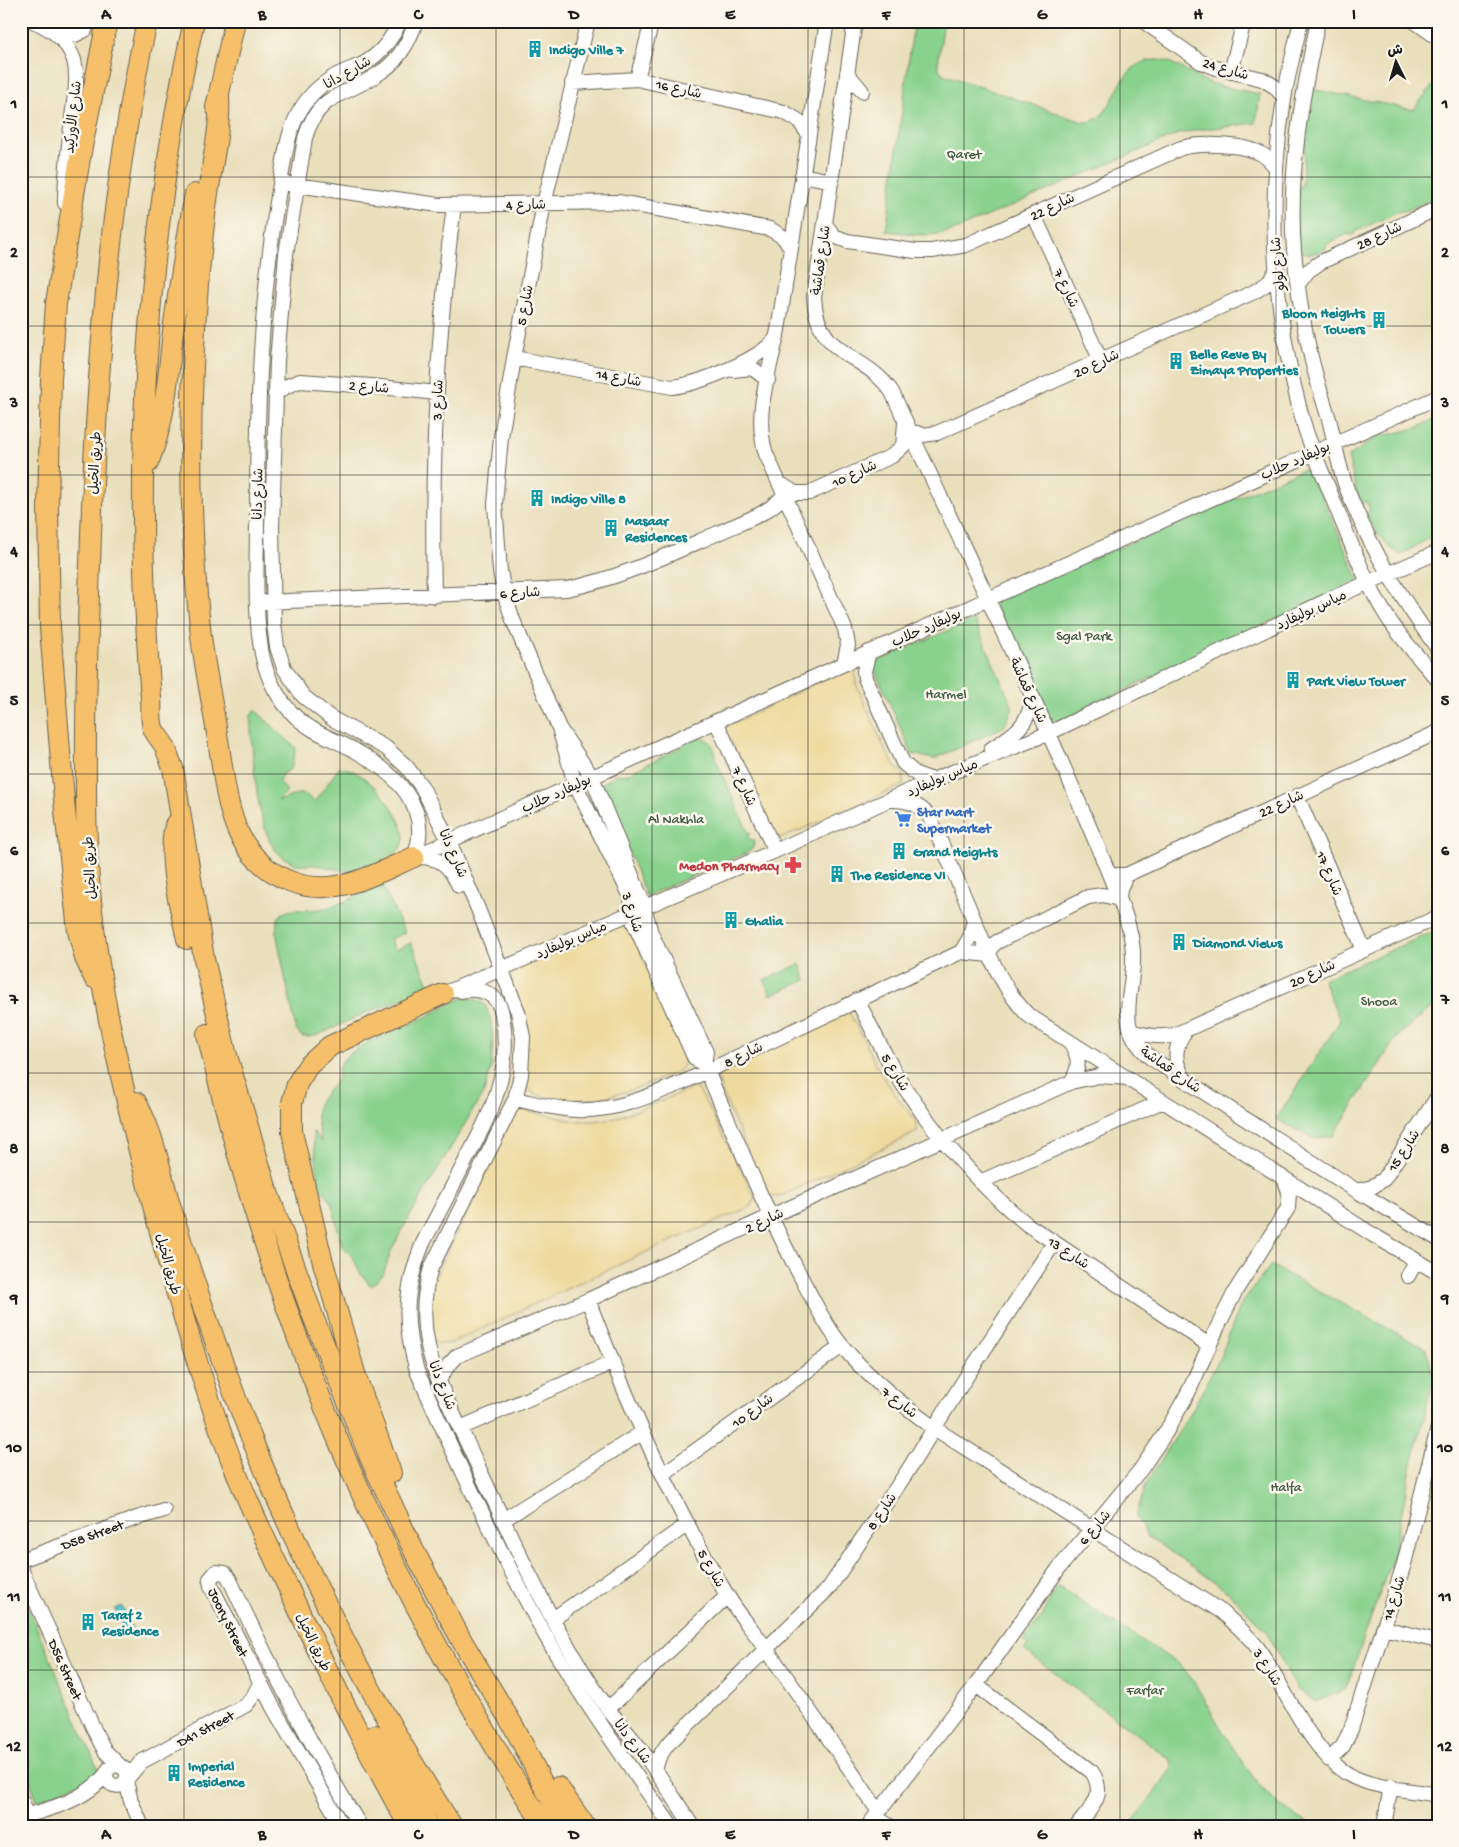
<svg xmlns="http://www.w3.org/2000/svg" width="1459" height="1847" font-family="'Gochi Hand','Playpen Sans Arabic',sans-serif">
	<rect width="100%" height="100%" fill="#fbf7ec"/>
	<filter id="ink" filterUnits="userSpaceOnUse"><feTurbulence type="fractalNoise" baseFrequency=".02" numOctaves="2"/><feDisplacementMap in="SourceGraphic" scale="10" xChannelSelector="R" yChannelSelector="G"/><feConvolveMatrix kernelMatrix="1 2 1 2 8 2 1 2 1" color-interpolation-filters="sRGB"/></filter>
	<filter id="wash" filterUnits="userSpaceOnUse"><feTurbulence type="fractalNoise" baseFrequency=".0096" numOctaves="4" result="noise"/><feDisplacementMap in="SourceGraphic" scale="20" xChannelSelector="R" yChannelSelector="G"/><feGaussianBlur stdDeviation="1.12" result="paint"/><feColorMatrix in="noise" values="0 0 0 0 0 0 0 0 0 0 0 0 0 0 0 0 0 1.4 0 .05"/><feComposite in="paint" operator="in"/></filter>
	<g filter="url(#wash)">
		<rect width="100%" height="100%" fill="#eadfbb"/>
		<!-- green -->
		<path fill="#89d28d" stroke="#527754" d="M914 21H944L938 63 939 69 943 74 1083 122C1086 122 1091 122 1094 120 1117 111 1117 62 1154 60 1174 59 1189 75 1207 82 1223 88 1243 90 1260 94L1256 123 1197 130 1178 134 958 229C930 239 914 234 886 231Z
			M1438 79V198L1404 211H1400L1357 231 1353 235 1347 234 1327 244 1325 249C1314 254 1309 256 1298 250L1295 190 1302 185 1305 145 1301 143 1307 88 1413 110Z
			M1438 418V533L1401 555C1383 546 1375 529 1365 514L1370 510 1366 501 1360 505 1348 457 1378 436 1392 434 1416 428Z
			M1309 467 1359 580 1051 725 993 601Z
			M974 619 1013 708 1004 727 934 759 912 754 872 664Z
			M255 710 296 748 291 769 282 774 279 782 287 791 278 801 298 794H305L314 802 339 768C351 766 365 779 375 787 385 796 409 828 403 843 397 857 373 868 359 871 343 873 329 866 314 865 310 864 306 866 302 865 292 864 279 856 274 848 255 820 253 752 250 717Z
			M700 738C711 739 713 745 716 755L715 758 748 832 751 833 748 836 749 839 754 840 753 848 747 853 646 896 602 784 617 774 625 775 680 748 684 743Z
			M379 885 383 886 405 933 390 939 395 950 411 943 430 986 420 993 370 1011 318 1035 309 1037H302L296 1030 277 937C277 931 275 922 279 917 287 906 309 911 320 909 341 905 361 894 379 885Z
			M1438 930V1005L1431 1008 1397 1037 1333 1136 1315 1139 1276 1119 1340 1021 1323 979Z
			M800 964 806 980 771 995 764 980Z
			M467 997 478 1000 485 1005 490 1017 493 1039 491 1068 484 1092 408 1219 391 1251 383 1275 371 1286 361 1274 353 1258 342 1247 332 1204 326 1194 320 1190 313 1135V1131L321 1142C319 1127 312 1111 322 1098 326 1091 333 1086 337 1080 339 1075 337 1069 340 1065 349 1046 401 1029 419 1020 435 1013 451 1001 467 997Z
			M1271 1265 1426 1349 1434 1378 1412 1464 1392 1558 1346 1689 1315 1702 1297 1689 1266 1631 1228 1592 1170 1551 1148 1538 1136 1516 1147 1482 1189 1416 1220 1357 1242 1302Z
			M1057 1586 1179 1664 1192 1679C1214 1715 1243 1772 1274 1800 1286 1811 1298 1818 1312 1826H1130L1172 1768 1171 1760 1024 1650 1028 1645 1023 1641 1042 1617Z
			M21 1591 100 1774 37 1801 21 1755Z
			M96 1816 99 1826H45Z"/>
		<!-- sand -->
		<path fill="#eeda9e" stroke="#857b5d" d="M850 667 855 668 856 684 885 749 894 765 903 774V785L784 837 775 838 725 729 729 725Z
			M621 926 628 929 633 936 684 1050C685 1059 685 1064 679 1071 636 1089 599 1106 552 1098 540 1096 532 1095 525 1085L511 975 515 968 613 927Z
			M843 1007 849 1012C865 1042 880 1075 900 1101 908 1112 917 1117 917 1131L911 1135 781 1196 774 1197 767 1195 723 1095 717 1075 718 1068Z
			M693 1088 698 1089 702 1095 754 1195V1200L752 1206 642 1254 451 1343 439 1344 433 1341C429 1327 428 1306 431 1292 436 1269 449 1250 459 1229 477 1192 495 1156 510 1117L514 1113 521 1110 576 1121H596L614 1118 638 1110Z"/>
		<!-- water -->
		<path fill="#5cc9cf" stroke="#3c7276" d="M122 1606 134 1633 126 1636 115 1609Z"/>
	</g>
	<g filter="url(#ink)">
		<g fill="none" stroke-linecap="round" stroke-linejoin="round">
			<!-- minor casing -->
			<g stroke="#646054" stroke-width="16">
				<path id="minor" d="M33 21C52 29 67 40 74 60 79 78 74 99 72 118 69 146 65 174 65 203
					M400 21C392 39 381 54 363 64 353 69 342 71 332 78 317 87 305 100 297 116 285 140 283 170 278 196 260 302 257 412 257 519 257 561 254 613 262 654 267 678 278 700 296 717 313 733 334 739 354 750 394 772 434 808 414 857
					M416 21C409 43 398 62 378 74 345 97 319 91 305 138L286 254 277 361 272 527 274 624 277 647 284 668 303 696 331 718 386 748 406 766 422 787 449 841 478 909 518 1012 523 1037 521 1075 515 1099 431 1268C423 1294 422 1319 428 1346 436 1384 460 1426 476 1462 515 1546 554 1632 608 1709 618 1722 629 1734 639 1747 658 1773 675 1799 692 1826
					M588 21 544 204 514 358 501 437 495 504 500 571 504 593 513 620 559 728 575 784 631 897 634 923 694 1057 698 1061 704 1064
					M827 21C811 122 795 223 779 324 772 367 752 411 766 454L845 629 848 645 844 664
					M855 21 814 297C817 359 864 351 892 392 970 562 1052 731 1122 906 1128 922 1134 943 1133 961 1132 1000 1115 1028 1151 1058L1357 1191 1438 1239
					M1143 21 1201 62 1216 68 1262 79 1274 86 1284 97
					M1301 21C1295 47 1288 73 1284 99 1266 209 1274 321 1305 428 1313 453 1325 478 1334 502 1350 540 1364 580 1386 615 1401 639 1420 659 1438 680
					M1318 21C1302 96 1288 173 1294 250 1297 287 1303 325 1312 361 1317 381 1323 400 1329 419 1335 442 1338 466 1347 489 1369 546 1402 600 1438 649
					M1414 21 1438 38
					M54 28 75 35 85 30 88 21
					M1231 72 1244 21
					M847 73 862 91
					M637 79 652 21
					M572 83 637 79 784 112 799 121 809 135
					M802 175 832 181
					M289 184 439 205 618 202 770 229 783 237 791 248
					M1034 215 1101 361
					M825 224 834 236 847 241 915 251H932L966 245 1181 148C1200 143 1236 144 1255 151 1264 154 1271 161 1276 168
					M1299 283 1308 271 1321 262 1438 208
					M514 358 672 387C699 384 762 359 777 337
					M733 370 752 368 768 380
					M275 394 287 386 300 381 371 386 437 393
					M910 431 923 435 937 433 1254 292 1268 283 1277 269
					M779 483 795 493H809L892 456 903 446 905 423
					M434 596C431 465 437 335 454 205
					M265 602 567 589C621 578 668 555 718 533 741 522 768 515 784 495
					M869 652 864 671 865 678 903 763 916 774 933 780
					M716 721 775 851
					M559 728 592 777 643 903 651 933 706 1052 704 1064C735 1136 765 1210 802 1279 814 1302 827 1328 843 1347 870 1379 901 1404 934 1428L1222 1612C1234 1623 1247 1634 1257 1647 1285 1685 1311 1758 1355 1778 1380 1789 1411 1790 1438 1795
					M991 749C1014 734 1027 727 1033 699
					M1297 796 1364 950
					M891 800C907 799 918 804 929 816 946 853 962 891 978 929 991 959 1004 991 1028 1015L1373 1235 1438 1273
					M414 857 1438 397
					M417 857C441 857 449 865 459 886
					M1117 875H1126L1438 732
					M961 952 970 937 974 919
					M461 991C480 987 498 993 502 1014 513 1071 491 1113 465 1162 451 1189 437 1216 423 1243 404 1290 403 1323 417 1371 453 1453 491 1534 533 1613 573 1688 623 1756 671 1826
					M443 994 775 851 933 780 1049 733 1326 601 1438 552
					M857 1000C870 1024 882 1050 896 1074 931 1130 977 1184 1028 1225L1209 1345
					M1130 1031C1146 1035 1158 1038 1174 1035L1438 917
					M1184 1078C1173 1061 1174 1046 1186 1030
					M1071 1082C1080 1068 1080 1058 1071 1044
					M515 1099C534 1103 555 1109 575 1110 615 1112 650 1096 686 1081L961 952 989 955 992 946 997 942 1088 897 1103 895 1119 899 1120 889 1126 875
					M980 1182 1163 1101
					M1357 1191 1372 1187 1384 1179 1438 1096
					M1408 1276 1416 1261
					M588 1300C627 1401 671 1502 727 1595 738 1614 754 1631 767 1650 805 1703 842 1758 879 1812
					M439 1380 447 1367 457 1356 588 1300 771 1216 1071 1082 1099 1076 1128 1078
					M460 1428 612 1363
					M663 1474 842 1346
					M503 1520 643 1432
					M21 1560 134 1519 164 1510
					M21 1569 97 1736 105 1751 119 1765
					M553 1619 688 1524
					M1383 1628 1438 1641
					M976 1685 1092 1772C1107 1795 1091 1808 1077 1826
					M608 1709 727 1596
					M1329 1760 1343 1746 1351 1729 1404 1564 1438 1428
					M655 1770 659 1757 667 1745 829 1588 905 1475 963 1382 1054 1243
					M127 1778V1771L119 1765 112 1766C100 1775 109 1789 122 1785L141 1762 246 1705 254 1695 260 1683
					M126 1781 131 1801 142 1826
					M21 1800 28 1816
					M21 1817C51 1809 86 1800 106 1774
					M875 1817 890 1826
					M342 1826 274 1709 211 1586 210 1579 216 1572 225 1573 229 1578C268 1663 311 1746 360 1826
					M868 1826 976 1685 1059 1568 1141 1469 1166 1432 1189 1391 1218 1326 1236 1290 1288 1208 1289 1192 1284 1178
					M1384 1826 1391 1786"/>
			</g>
			<!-- highway casing -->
			<g stroke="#646054" stroke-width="22">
				<path id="highway" d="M147 21C112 181 99 342 92 506 89 596 85 687 86 778 86 815 86 853 90 890 98 984 120 1076 143 1167 167 1260 192 1355 226 1446 245 1498 270 1549 294 1600 330 1677 367 1752 409 1826
					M194 21C151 212 137 407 145 602 147 634 148 666 151 697 152 707 150 719 153 728 155 734 162 741 165 747 168 754 170 761 173 768L204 959 226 1052 266 1187 314 1319 371 1460 414 1551 462 1641 514 1727 547 1792 567 1826
					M219 96C221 125 214 152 210 181 204 215 201 250 198 284 189 399 188 521 201 636 205 669 212 701 217 734 223 767 225 806 240 836 251 857 270 874 292 882 336 898 375 874 414 857
					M216 107 235 21
					M148 463C166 420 168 376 173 331 179 285 187 239 195 194
					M175 825C167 863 179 902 187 939
					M94 978 85 958 78 931 65 811 50 628 48 506 51 379 56 303 81 152 107 21
					M207 1034C260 1265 345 1486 463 1692 489 1737 515 1783 545 1826
					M136 1102C155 1135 160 1172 171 1208 187 1261 205 1314 224 1366 282 1527 360 1682 452 1826
					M391 1473 357 1380 322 1259 292 1132V1103L297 1084 308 1066 330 1046 443 994
					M375 1735 428 1826
					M558 1787 585 1826"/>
			</g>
			<!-- minor -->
			<use href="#minor" stroke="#fff" stroke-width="14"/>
			<!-- highway -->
			<use href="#highway" stroke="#f6c06b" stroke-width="20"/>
		</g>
	</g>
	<!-- grid -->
	<path fill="none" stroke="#1c1c1c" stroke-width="1" stroke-opacity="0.55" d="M184 21V1826M340 21V1826M496 21V1826M652 21V1826M808 21V1826M964 21V1826M1120 21V1826M1276 21V1826M21 177H1438M21 326H1438M21 475H1438M21 625H1438M21 774H1438M21 923H1438M21 1073H1438M21 1222H1438M21 1372H1438M21 1521H1438M21 1670H1438"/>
	<!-- icons -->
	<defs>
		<g id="building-bare" transform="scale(1.35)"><path d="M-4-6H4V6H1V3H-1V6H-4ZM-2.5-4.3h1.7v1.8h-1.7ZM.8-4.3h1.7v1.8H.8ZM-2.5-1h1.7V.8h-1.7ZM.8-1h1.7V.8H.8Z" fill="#0f9aa8" stroke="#fbf7ec" stroke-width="2.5" paint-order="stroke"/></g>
		<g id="supermarket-bare" transform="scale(1.35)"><path d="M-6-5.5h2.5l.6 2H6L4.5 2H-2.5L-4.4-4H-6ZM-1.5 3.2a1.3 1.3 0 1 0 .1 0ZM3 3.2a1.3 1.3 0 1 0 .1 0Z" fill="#3f7fe0" stroke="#fbf7ec" stroke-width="2.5" paint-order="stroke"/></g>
		<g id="pharmacy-bare" transform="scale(1.35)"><path d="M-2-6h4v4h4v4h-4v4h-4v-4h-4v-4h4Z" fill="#e0444e" stroke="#fbf7ec" stroke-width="2.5" paint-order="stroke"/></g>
	</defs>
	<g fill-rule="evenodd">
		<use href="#building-bare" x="535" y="49"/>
		<use href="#building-bare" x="1379" y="320"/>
		<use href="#building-bare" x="1176" y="361"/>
		<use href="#building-bare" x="537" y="498"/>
		<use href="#building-bare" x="611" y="528"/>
		<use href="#building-bare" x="1293" y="680"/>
		<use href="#supermarket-bare" x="903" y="819"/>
		<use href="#building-bare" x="899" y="851"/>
		<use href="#pharmacy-bare" x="793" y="865"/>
		<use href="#building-bare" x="837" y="874"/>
		<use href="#building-bare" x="731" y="920"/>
		<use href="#building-bare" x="1179" y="942"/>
		<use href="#building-bare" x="88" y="1622"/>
		<use href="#building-bare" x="174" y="1773"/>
	</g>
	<g text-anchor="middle" stroke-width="5" stroke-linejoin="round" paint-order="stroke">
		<!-- culture labels -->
		<g font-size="14" font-weight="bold" fill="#0d838f" stroke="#fbf7ec" text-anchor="start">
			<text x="549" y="54">Indigo Ville 7</text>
			<text x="1365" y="317" text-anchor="end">Bloom Heights<tspan x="1365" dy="16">Towers</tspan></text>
			<text x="1190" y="358">Belle Reve By<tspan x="1190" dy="16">Zimaya Properties</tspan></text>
			<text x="551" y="503">Indigo Ville 8</text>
			<text x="625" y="525">Masaar<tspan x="625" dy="16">Residences</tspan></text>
			<text x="1307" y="685">Park View Tower</text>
			<text x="913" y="856">Grand Heights</text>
			<text x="851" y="879">The Residence VI</text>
			<text x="745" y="925">Ghalia</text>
			<text x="1193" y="947">Diamond Views</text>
			<text x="102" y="1619">Taraf 2<tspan x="102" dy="16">Residence</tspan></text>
			<text x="188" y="1770">Imperial<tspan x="188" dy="16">Residence</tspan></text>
		</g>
		<!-- street labels -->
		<g font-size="14" fill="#1c1c1c" stroke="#fbf7ec">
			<text transform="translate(1226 68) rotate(17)" y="5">شارع 24</text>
			<text transform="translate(347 72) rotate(-30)" y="5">شارع دانا</text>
			<text transform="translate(679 88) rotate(13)" y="5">شارع 16</text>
			<text transform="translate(72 117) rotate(-84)" y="5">شارع الأوركيد</text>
			<text transform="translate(526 204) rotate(-1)" y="5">شارع 4</text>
			<text transform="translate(1052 206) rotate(-25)" y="5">شارع 22</text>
			<text transform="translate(1379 235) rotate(-25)" y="5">شارع 28</text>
			<text transform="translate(820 260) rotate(-82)" y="5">شارع قماشة</text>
			<text transform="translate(1277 264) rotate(-95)" y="5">شارع لولو</text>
			<text transform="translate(1067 288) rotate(65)" y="5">شارع 7</text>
			<text transform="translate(524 305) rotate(-79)" y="5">شارع 5</text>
			<text transform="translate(1096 363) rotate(-25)" y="5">شارع 20</text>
			<text transform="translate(619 377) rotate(11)" y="5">شارع 14</text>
			<text transform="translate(369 386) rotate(5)" y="5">شارع 2</text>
			<text transform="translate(437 400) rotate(-88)" y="5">شارع 3</text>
			<text transform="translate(1295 460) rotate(-24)" y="5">بوليفارد حلاب</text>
			<text transform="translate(94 463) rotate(-87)" y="5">طريق الخيل</text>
			<text transform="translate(854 473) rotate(-24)" y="5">شارع 10</text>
			<text transform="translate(257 494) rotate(-89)" y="5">شارع دانا</text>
			<text transform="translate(520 592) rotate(-3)" y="5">شارع 6</text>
			<text transform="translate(1311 609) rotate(-25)" y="5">مياس بوليفارد</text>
			<text transform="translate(926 627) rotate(-24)" y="5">بوليفارد حلاب</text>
			<text transform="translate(1029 690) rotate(65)" y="5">شارع قماشة</text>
			<text transform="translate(942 777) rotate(-23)" y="5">مياس بوليفارد</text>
			<text transform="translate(745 786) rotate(66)" y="5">شارع 7</text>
			<text transform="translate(556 793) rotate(-24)" y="5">بوليفارد حلاب</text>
			<text transform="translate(1281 803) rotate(-24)" y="5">شارع 22</text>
			<text transform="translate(454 853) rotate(66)" y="5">شارع دانا</text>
			<text transform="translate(89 868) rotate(-93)" y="5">طريق الخيل</text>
			<text transform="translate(1330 873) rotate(67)" y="5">شارع 17</text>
			<text transform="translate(633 912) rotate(73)" y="5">شارع 3</text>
			<text transform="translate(571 939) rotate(-23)" y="5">مياس بوليفارد</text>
			<text transform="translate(1312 973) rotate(-24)" y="5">شارع 20</text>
			<text transform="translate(743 1054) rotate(-26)" y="5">شارع 8</text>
			<text transform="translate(1171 1069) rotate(35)" y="5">شارع قماشة</text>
			<text transform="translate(896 1072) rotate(59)" y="5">شارع 5</text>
			<text transform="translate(1403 1150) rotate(-57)" y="5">شارع 15</text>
			<text transform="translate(764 1220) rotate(-25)" y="5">شارع 2</text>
			<text transform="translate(1069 1252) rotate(34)" y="5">شارع 13</text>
			<text transform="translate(169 1264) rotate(75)" y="5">طريق الخيل</text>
			<text transform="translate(443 1385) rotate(68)" y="5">شارع دانا</text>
			<text transform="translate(900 1402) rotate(38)" y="5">شارع 7</text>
			<text transform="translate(752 1410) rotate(-36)" y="5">شارع 10</text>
			<text transform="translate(881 1511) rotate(-56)" y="5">شارع 8</text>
			<text transform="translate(1094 1527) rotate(-49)" y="5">شارع 6</text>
			<text transform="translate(92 1534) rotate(-20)" y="5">D58 Street</text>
			<text transform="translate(712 1568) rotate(61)" y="5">شارع 5</text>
			<text transform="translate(1393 1598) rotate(-72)" y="5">شارع 14</text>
			<text transform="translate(229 1622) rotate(64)" y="5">Joory Street</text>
			<text transform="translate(314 1642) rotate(64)" y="5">طريق الخيل</text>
			<text transform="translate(1268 1667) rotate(58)" y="5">شارع 3</text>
			<text transform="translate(66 1669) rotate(66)" y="5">D56 Street</text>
			<text transform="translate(205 1728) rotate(-28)" y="5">D41 Street</text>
			<text transform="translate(633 1741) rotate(53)" y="5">شارع دانا</text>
		</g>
		<!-- park labels -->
		<g font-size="14" fill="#425c44" stroke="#fbf7ec">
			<text x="964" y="158">Qaret</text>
			<text x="1084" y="640">Sgal Park</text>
			<text x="946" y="698">Harmel</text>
			<text x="676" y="823">Al Nakhla</text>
			<text x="1379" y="1005">Shooa</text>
			<text x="1286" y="1491">Halfa</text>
			<text x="1145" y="1694">Farfar</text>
		</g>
		<!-- shop labels -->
		<g font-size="14" font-weight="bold" fill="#366cbe" stroke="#fbf7ec" text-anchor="start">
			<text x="917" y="816">Star Mart<tspan x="917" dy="16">Supermarket</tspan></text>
		</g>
		<!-- health labels -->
		<g font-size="14" font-weight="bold" fill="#be3a42" stroke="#fbf7ec" text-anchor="end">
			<text x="779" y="870">Medon Pharmacy</text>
		</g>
	</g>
	<!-- margin -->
	<rect width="1459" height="1847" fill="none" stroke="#fbf7ec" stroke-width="55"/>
	<!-- north arrow -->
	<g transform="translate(1396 62) rotate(355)" stroke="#fbf7ec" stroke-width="4" paint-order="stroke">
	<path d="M0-4L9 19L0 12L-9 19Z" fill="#1c1c1c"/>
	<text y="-8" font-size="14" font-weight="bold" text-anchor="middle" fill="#1c1c1c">ش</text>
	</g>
	<rect x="28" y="28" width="1404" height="1792" fill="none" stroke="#1c1c1c" stroke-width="2"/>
	<g font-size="16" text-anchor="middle" font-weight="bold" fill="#1c1c1c">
		<text x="106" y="19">A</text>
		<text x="262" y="19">B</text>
		<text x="418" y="19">C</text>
		<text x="574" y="19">D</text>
		<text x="730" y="19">E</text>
		<text x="886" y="19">F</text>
		<text x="1042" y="19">G</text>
		<text x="1198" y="19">H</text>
		<text x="1354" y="19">I</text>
		<text x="14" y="108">1</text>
		<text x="1445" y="108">1</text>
		<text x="14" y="257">2</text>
		<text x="1445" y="257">2</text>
		<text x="14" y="407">3</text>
		<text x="1445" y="407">3</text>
		<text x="14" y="556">4</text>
		<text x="1445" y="556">4</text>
		<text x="14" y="705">5</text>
		<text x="1445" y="705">5</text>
		<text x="14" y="855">6</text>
		<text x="1445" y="855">6</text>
		<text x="14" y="1004">7</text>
		<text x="1445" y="1004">7</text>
		<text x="14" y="1153">8</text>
		<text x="1445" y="1153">8</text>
		<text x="14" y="1303">9</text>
		<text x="1445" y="1303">9</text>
		<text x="14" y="1452">10</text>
		<text x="1445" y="1452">10</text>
		<text x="14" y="1601">11</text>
		<text x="1445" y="1601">11</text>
		<text x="14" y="1751">12</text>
		<text x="1445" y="1751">12</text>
		<text x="106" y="1839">A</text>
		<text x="262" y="1839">B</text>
		<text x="418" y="1839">C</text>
		<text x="574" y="1839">D</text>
		<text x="730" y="1839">E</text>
		<text x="886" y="1839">F</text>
		<text x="1042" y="1839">G</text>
		<text x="1198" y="1839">H</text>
		<text x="1354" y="1839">I</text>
	</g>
</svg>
